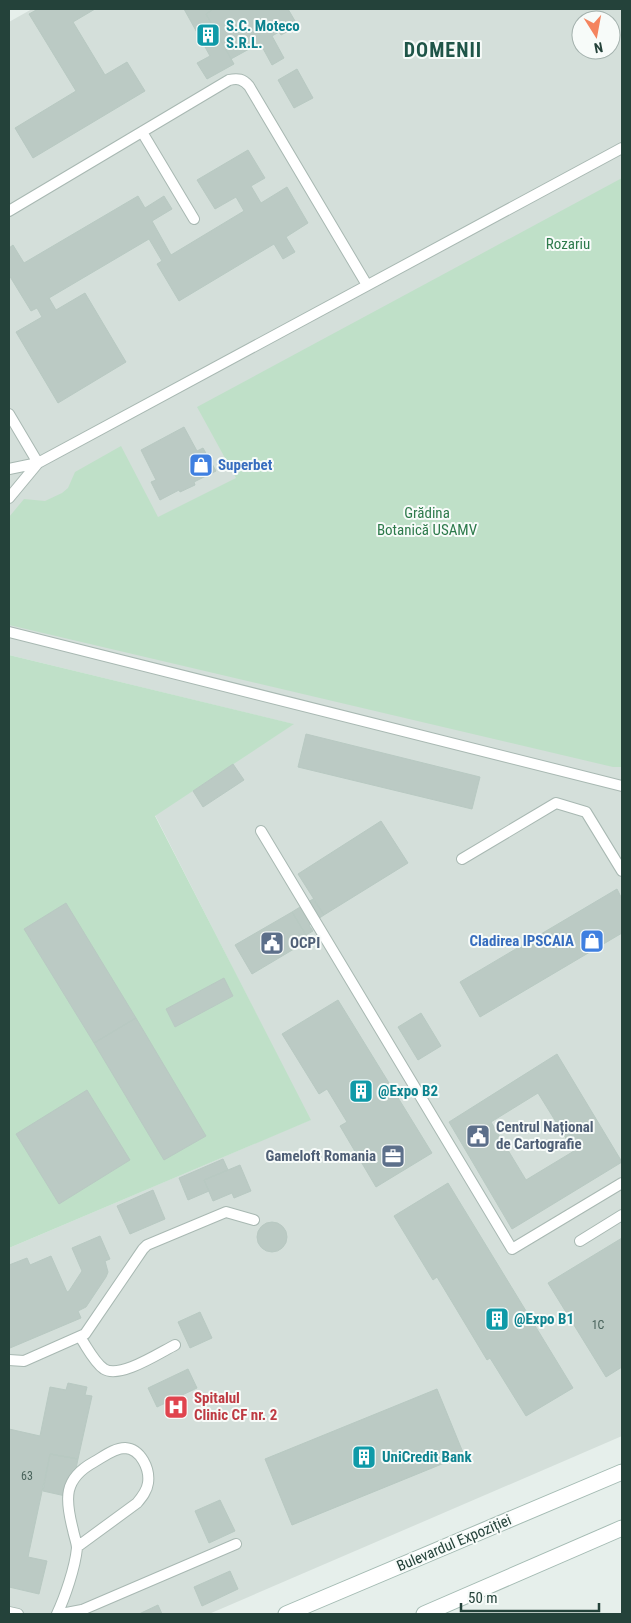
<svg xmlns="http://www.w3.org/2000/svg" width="631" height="1623" font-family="'Roboto Condensed',sans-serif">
	<rect width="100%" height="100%" fill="#e6efeb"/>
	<!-- built -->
	<path fill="#d4dfda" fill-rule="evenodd" d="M32 9H622V1436L209 1614H9V1248L310 1120 155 815 293 724 9 655V22ZM581 20H611V50H581Z"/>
	<!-- green -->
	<path fill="#bfe0c8" d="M622 178V767H613L9 625V517L24 499 45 501 62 493 68 488 75 472 121 446 158 517 236 478 197 407Z
		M9 655 294 724 155 816 311 1120 9 1248Z"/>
	<!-- building -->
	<path fill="#bbcac4" stroke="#b8c9c2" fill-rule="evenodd" d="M38 9H95L73 22 105 75 127 62 145 91 33 158 15 128 76 91 29 14Z
		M184 9H211L212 10 206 14 234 64 207 79 197 63 210 56Z
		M211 9H288L298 26 281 35 279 32 272 36 284 58 272 65 260 43 231 59 206 14 212 10Z
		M297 69 313 98 294 108 278 80Z
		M248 150 265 178 251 186 261 203 287 187 308 223 286 237 295 252 283 259 274 244 179 301 157 264 162 261 149 239 49 298 56 310 85 293 126 362 58 403 16 332 42 317 37 308 31 311 9 275V248L13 245 24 263 138 196 145 208 164 196 172 209 152 221 171 255 244 211 236 197 215 209 197 180Z
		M184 427 197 451 203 448 216 471 194 482 195 485 180 492 179 490 160 500 151 482 156 480 141 450Z
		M306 734 480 777 472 809 298 767Z
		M233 764 244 780 203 807 193 791Z
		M381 821 408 863 324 915 298 874Z
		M617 889 622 899V933L480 1017 460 982Z
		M313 899 324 915 309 925 313 931 306 935 292 912Z
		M66 903 136 1018 94 1043 24 929Z
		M292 912 309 940 252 974 235 945Z
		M224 978 233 996 175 1027 166 1009Z
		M338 1000 432 1153 376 1187 340 1126 347 1122 327 1089 319 1094 282 1034Z
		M421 1013 441 1046 418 1060 398 1027Z
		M136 1018 206 1136 164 1160 94 1043Z
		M557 1054 622 1162 512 1229 449 1122ZM538 1093 574 1151 526 1180 491 1122Z
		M87 1090 130 1160 59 1204 16 1134Z
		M223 1159 228 1170 204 1180 209 1191 188 1200 179 1178Z
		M240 1165 251 1191 234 1198 232 1193 213 1201 204 1180Z
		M448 1183 573 1388 526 1416 490 1358 487 1360 437 1277 433 1280 394 1216Z
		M153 1190 165 1219 130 1234 117 1206Z
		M257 1237a15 15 0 1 1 30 0a15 15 0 1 1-30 0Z
		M100 1236 110 1259 105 1261 108 1272 106 1277 86 1307 78 1311 81 1318 10 1348 9 1344V1265L27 1258 30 1265 51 1256 67 1292 69 1291 82 1271 72 1248Z
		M622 1238V1367L606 1377 548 1283Z
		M200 1312 212 1338 190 1348 178 1322Z
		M188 1369 197 1388 157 1407 148 1388Z
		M68 1383 87 1387 85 1395 92 1396 78 1459 50 1454 28 1557 47 1561 39 1594 9 1587V1429L40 1436 50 1387 66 1390Z
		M437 1389 464 1455 292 1525 265 1459Z
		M50 1454 78 1459 70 1497 43 1491Z
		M220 1500 235 1531 209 1543 195 1511Z
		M230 1571 238 1589 202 1606 194 1587Z
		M158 1605 162 1614H139Z"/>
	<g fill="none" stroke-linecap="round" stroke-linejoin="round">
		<!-- lane casing -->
		<g stroke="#a8b8b2" stroke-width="12">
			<path id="lane" d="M142 132 194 219
				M9 211 229 80C238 78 243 79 249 86L367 285
				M9 414 38 463 622 148
				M9 469 38 463 9 498
				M9 632 622 786
				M261 831 512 1249 622 1183
				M462 859 556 803 586 812 622 871
				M580 1241 622 1215
				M80 1337C87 1347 94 1362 104 1369 120 1379 159 1353 175 1345
				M9 1360 24 1361 85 1334 143 1249 147 1245 226 1212 254 1220
				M9 1612 18 1614
				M57 1614C65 1597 75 1568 77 1548 77 1543 74 1536 73 1530 65 1499 63 1479 94 1462 103 1457 114 1448 125 1448 141 1449 150 1469 148 1483 147 1491 142 1497 137 1503L77 1547
				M61 1614 82 1610 236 1544"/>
		</g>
		<!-- secondary casing -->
		<g stroke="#a4bbb3" stroke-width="17">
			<path id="secondary" d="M286 1614 622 1472
				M424 1614 622 1528"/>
		</g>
		<!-- lane -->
		<use href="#lane" stroke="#fff" stroke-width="10"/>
		<!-- secondary -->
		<use href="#secondary" stroke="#fff" stroke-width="15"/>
	</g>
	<!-- icons -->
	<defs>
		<g id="building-square" transform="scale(1.25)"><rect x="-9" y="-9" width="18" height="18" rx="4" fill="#0f9aa8" stroke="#f7fbf9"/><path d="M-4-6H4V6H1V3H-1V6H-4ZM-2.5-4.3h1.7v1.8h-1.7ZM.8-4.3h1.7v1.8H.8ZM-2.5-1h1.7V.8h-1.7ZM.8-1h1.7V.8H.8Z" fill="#fff"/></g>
		<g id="shop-square" transform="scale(1.25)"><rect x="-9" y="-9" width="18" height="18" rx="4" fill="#3f7fe0" stroke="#f7fbf9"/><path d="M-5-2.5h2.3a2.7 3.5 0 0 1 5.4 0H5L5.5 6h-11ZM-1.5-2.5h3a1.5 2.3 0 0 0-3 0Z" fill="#fff"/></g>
		<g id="civic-square" transform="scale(1.25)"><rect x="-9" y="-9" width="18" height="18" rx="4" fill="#5c6f8a" stroke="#f7fbf9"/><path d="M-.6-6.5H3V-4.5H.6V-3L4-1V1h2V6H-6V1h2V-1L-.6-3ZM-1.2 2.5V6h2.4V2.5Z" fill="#fff"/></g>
		<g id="office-square" transform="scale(1.25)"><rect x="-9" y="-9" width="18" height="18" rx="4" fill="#5c6f8a" stroke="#f7fbf9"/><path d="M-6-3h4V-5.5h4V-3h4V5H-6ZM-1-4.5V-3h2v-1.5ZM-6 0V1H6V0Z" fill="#fff"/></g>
		<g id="hospital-square" transform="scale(1.25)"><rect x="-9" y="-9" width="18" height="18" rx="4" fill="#e0444e" stroke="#f7fbf9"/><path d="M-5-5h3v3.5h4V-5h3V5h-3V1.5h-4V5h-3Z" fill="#fff"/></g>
	</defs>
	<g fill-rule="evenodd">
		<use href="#building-square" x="208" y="35"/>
		<use href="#shop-square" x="201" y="465"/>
		<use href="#shop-square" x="592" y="941"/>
		<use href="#civic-square" x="272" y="943"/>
		<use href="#building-square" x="361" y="1091"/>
		<use href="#civic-square" x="478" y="1136"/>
		<use href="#office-square" x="393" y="1156"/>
		<use href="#building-square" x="497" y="1319"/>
		<use href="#hospital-square" x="176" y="1407"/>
		<use href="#building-square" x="364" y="1457"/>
	</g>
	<g text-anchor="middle" stroke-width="4" stroke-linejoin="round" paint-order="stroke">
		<!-- number labels -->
		<g font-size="12" fill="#4a645c">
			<text x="598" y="1329">1C</text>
			<text x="27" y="1480">63</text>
		</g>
		<!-- culture labels -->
		<g font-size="15" font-weight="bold" fill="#0d838f" stroke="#f7fbf9" text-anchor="start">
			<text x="226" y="31">S.C. Moteco<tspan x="226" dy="17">S.R.L.</tspan></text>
			<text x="378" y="1096">@Expo B2</text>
			<text x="514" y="1324">@Expo B1</text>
			<text x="382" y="1462">UniCredit Bank</text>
		</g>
		<!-- park labels -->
		<g font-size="15" fill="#2d7a4b" stroke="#f7fbf9">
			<text x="568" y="249">Rozariu</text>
			<text x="427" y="518">Grădina<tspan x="427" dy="17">Botanică USAMV</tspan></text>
		</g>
		<!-- shop labels -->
		<g font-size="15" font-weight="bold" fill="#366cbe" stroke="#f7fbf9" text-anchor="start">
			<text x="218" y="470">Superbet</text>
			<text x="574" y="946" text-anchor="end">Cladirea IPSCAIA</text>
		</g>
		<!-- service labels -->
		<g font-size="15" font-weight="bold" fill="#4e5e75" stroke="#f7fbf9" text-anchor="start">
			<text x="290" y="948">OCPI</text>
			<text x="496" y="1132">Centrul Național<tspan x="496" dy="17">de Cartografie</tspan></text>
			<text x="376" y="1161" text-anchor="end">Gameloft Romania</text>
		</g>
		<!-- health labels -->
		<g font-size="15" font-weight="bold" fill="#be3a42" stroke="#f7fbf9" text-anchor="start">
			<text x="194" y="1403">Spitalul<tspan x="194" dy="17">Clinic CF nr. 2</tspan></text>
		</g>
		<!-- street labels -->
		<g font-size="15" fill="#24423a" stroke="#f7fbf9">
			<text transform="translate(454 1543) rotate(-23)" y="5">Bulevardul Expoziției</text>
		</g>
		<!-- district labels -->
		<g font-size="20" font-weight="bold" letter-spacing="1" fill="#1f5548" stroke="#f7fbf9">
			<text x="443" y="57">DOMENII</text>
		</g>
	</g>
	<!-- border -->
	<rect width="631" height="1623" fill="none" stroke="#24423a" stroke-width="20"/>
	<!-- north arrow -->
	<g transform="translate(596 35) rotate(169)"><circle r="24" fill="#f7fbf9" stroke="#a3b1ad"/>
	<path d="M0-4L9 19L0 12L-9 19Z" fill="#f4845f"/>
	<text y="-8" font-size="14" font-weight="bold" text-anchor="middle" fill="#24423a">N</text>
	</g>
	<!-- scale -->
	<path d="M461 1603v8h138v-8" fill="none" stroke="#24423a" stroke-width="2.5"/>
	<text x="468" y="1603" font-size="15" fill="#24423a" stroke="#f7fbf9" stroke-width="4" paint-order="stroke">50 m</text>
</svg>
